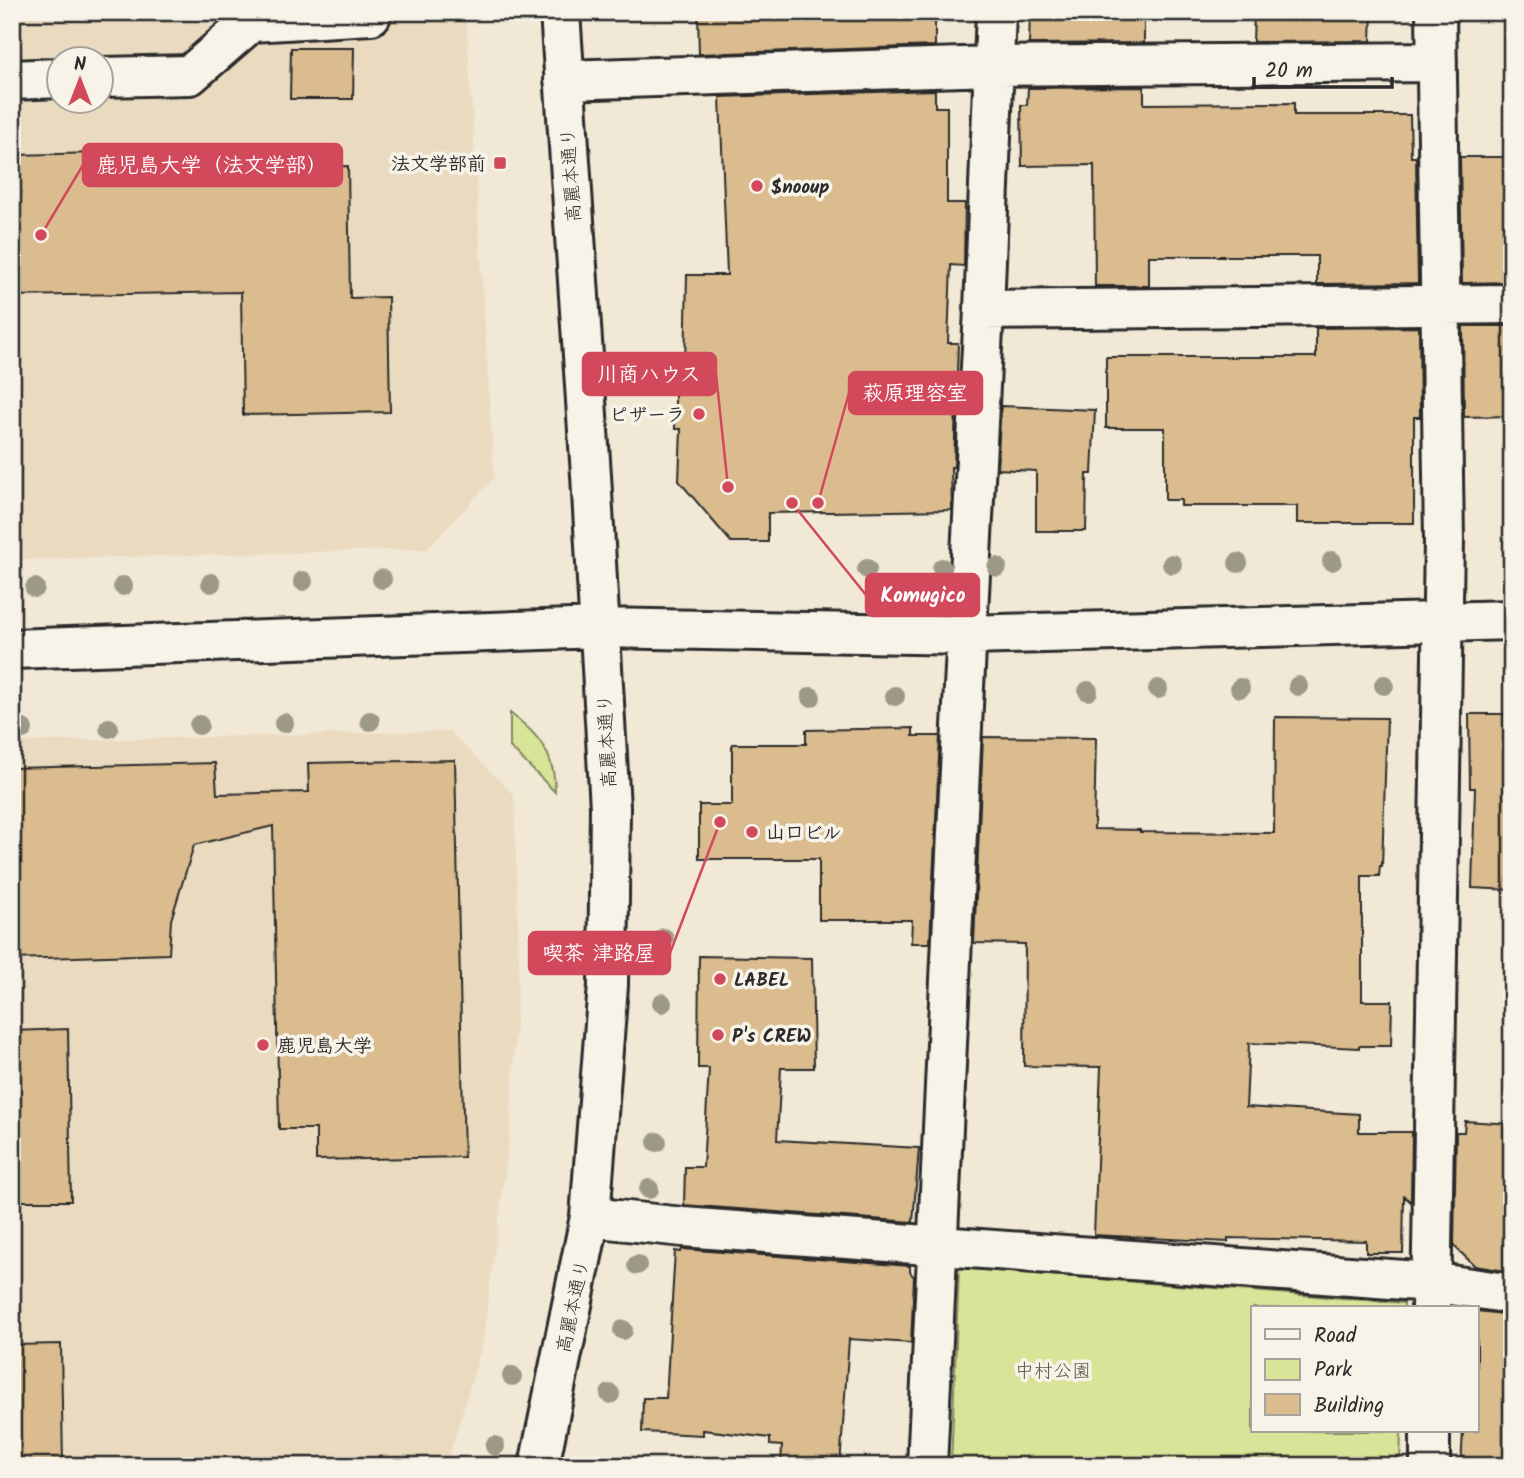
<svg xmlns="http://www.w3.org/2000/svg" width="1524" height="1478" font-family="Kalam,'Klee One',sans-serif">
	<rect width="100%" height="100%" fill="#f1e8d6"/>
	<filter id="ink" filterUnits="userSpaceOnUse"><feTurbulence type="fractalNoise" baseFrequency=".0143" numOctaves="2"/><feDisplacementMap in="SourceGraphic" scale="14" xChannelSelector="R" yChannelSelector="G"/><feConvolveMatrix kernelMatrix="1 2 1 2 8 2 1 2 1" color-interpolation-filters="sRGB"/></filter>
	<g filter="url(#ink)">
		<!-- built -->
		<path fill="#eadbc0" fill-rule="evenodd" d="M12 12H466L494 478 427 549 12 560ZM60 60H102V102H60Z
			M450 731 514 795 519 959 510 1132 482 1346 446 1466H12V742Z"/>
		<!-- green -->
		<path fill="#d8e497" stroke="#828861" stroke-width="2" d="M510 713C540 735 555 755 555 792L510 747Z
			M959 1268 1404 1303V1308H1253V1431H1401L1400 1466H951Z"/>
		<!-- building -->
		<path fill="#dabc8e" stroke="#2b2b2b" stroke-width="2" d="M698 12H935V46L699 54Z
			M1030 12H1144V43L1029 44Z
			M1254 12H1372L1371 41 1253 42Z
			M291 48H354L353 99H290Z
			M1144 87V104L1294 103V115H1410L1411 157H1416L1418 283 1317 284V256H1149V286H1095L1094 165 1022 166 1021 105H1027L1028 88Z
			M935 90V107H947V203H965L964 266 951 265 948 343H958L954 467H951L952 510 768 513V542H731L679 481 681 429H675V368H685L687 275H727L720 97Z
			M145 152V170L348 166 350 298 388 297 390 412 243 415 241 292 12 296V155Z
			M1460 157H1512V282L1462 283Z
			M1463 326H1512V416L1464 417Z
			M1419 327 1420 417H1414V523H1297V506H1181V500H1165V428H1106V357H1316V328Z
			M1001 406 1095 410 1092 474H1087L1086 531H1036V471L997 469Z
			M1469 714H1512V890L1472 888 1475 788H1470Z
			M1275 717 1387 718 1382 866H1380L1379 876H1362V1001H1392L1391 1046H1359V1048L1249 1043 1246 1107 1359 1114V1132H1412L1411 1202 1404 1196 1403 1253H1366V1241L1228 1238V1242L1094 1235 1101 1067 1024 1066 1025 944 974 943 983 737 1096 738 1094 829 1140 830V832L1274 833Z
			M913 728V736H940L930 943H911L912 920H819V859H699V805H732V744H806V730Z
			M455 760 464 1157 316 1160V1129H279L273 826 194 845 171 920 169 954 12 959V768L215 763 217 794 309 792 308 763Z
			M699 956 812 958 814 1068H781L777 1140 919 1148 913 1222 684 1205 685 1167H703L709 1068H698Z
			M68 1029 71 1201H12V1031Z
			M1465 1121 1512 1124V1272L1475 1266 1454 1246 1456 1132H1464Z
			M682 1249 910 1266V1272L914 1277 911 1343 849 1339 840 1466H781L782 1446 770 1445V1438L703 1430V1435L642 1432 643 1398H666L675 1251 681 1252Z
			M1477 1311 1512 1315V1466H1461L1463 1431H1477Z
			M61 1344 63 1466H12V1345Z"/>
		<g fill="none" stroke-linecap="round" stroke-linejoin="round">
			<!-- minor casing -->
			<g stroke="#2b2b2b" stroke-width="44">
				<path id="minor" d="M102 77 190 75 251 22 371 15V12
					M12 80 60 78
					M564 80 994 66 1437 62
					M984 310 1512 304
					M12 649 600 628 967 635 1512 620
					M590 1217 683 1227 1431 1282 1512 1294
					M1431 1308 1444 540 1436 12
					M539 1466 590 1217 608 985 610 808 591 475 560 12
					M927 1466 963 706 984 310 996 12
					M1430 1466V1431"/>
			</g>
			<!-- minor -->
			<use href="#minor" stroke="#f7f3e8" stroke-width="38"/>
		</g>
		<!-- trees -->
		<g fill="#9c9987">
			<circle cx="1332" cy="561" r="10"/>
			<circle cx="1238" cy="563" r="10"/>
			<circle cx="1172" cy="564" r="10"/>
			<circle cx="997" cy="567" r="10"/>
			<circle cx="942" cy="568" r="10"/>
			<circle cx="867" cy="569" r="10"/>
			<circle cx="382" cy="579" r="10"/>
			<circle cx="303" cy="581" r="10"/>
			<circle cx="211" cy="583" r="10"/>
			<circle cx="123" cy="586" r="10"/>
			<circle cx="35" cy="588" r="10"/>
			<circle cx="1384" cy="685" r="10"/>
			<circle cx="1298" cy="686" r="10"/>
			<circle cx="1240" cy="688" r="10"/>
			<circle cx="1158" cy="689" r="10"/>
			<circle cx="1088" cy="691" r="10"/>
			<circle cx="895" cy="696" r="10"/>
			<circle cx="811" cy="697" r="10"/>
			<circle cx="370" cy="721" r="10"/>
			<circle cx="284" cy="723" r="10"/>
			<circle cx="199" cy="725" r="10"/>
			<circle cx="109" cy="728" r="10"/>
			<circle cx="23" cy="729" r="10"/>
			<circle cx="664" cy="938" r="10"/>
			<circle cx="662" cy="1003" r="10"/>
			<circle cx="657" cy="1142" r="10"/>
			<circle cx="649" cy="1189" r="10"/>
			<circle cx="637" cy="1265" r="10"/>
			<circle cx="623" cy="1330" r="10"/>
			<circle cx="512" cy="1376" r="10"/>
			<circle cx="610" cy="1394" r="10"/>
			<circle cx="495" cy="1446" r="10"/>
		</g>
	</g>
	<!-- markers -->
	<g fill="#d1495b" stroke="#f7f3e8" stroke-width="2.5">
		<rect x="493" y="156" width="14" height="14" rx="3.5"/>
		<circle cx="757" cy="186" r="7"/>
		<circle cx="699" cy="414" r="7"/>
		<circle cx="752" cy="832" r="7"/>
		<circle cx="720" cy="979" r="7"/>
		<circle cx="718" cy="1035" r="7"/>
		<circle cx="263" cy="1045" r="7"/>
	</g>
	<g text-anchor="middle" stroke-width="7" stroke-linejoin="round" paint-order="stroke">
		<!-- poi labels -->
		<g font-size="19" font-weight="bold" fill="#2b2b2b" stroke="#f7f3e8" text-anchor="start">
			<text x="486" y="170" text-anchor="end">法文学部前</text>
			<text x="771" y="193">$nooup</text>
			<text x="685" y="421" text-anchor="end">ピザーラ</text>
			<text x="766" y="839">山口ビル</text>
			<text x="734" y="986">LABEL</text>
			<text x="732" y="1042">P's CREW</text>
			<text x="277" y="1052">鹿児島大学</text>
		</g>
		<!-- street labels -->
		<g font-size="19" fill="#2b2b2b" stroke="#f7f3e8">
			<text transform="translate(570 175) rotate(-94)" y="7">高麗本通り</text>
			<text transform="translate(606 741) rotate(-93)" y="7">高麗本通り</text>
			<text transform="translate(572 1306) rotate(-78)" y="7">高麗本通り</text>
		</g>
		<!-- park labels -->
		<g font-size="19" fill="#565946" stroke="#f7f3e8">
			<text x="1053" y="1377">中村公園</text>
		</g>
	</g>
	<!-- callouts -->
	<path fill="none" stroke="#d1495b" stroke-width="2.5" d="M41 235L83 165M728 487L716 374M818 503L849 393M792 503L866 595M720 822L670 953"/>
	<g fill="#d1495b" stroke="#f7f3e8" stroke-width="2.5">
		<circle cx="41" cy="235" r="7"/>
		<circle cx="728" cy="487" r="7"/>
		<circle cx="818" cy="503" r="7"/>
		<circle cx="792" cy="503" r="7"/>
		<circle cx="720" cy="822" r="7"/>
	</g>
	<g fill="#d1495b" stroke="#d1495b" stroke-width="2.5">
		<rect x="83" y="144" width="259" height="42" rx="7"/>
		<rect x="583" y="353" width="133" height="42" rx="7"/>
		<rect x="849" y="372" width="133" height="42" rx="7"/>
		<rect x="866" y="574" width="113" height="42" rx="7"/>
		<rect x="529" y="932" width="141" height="42" rx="7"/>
	</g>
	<g font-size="21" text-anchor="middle" font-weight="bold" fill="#fff">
		<text x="212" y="172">鹿児島大学（法文学部）</text>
		<text x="649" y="381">川商ハウス</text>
		<text x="915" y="400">萩原理容室</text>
		<text x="923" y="602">Komugico</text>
		<text x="599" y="960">喫茶 津路屋</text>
	</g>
	<!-- margin -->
	<rect width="1524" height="1478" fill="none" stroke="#f7f3e8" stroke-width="42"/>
	<rect x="21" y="21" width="1482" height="1436" fill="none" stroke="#2b2b2b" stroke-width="2.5" filter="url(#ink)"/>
	<!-- legend -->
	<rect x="1251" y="1306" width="228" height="126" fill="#f7f3e8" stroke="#a5a39c" stroke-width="2"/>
	<rect x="1265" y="1329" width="35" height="10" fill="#f7f3e8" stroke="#a5a39c" stroke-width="2"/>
	<text x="1314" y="1342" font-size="21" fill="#2b2b2b">Road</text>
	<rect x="1265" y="1359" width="35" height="21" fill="#d8e497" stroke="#a5a39c" stroke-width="2"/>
	<text x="1314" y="1376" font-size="21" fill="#2b2b2b">Park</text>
	<rect x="1265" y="1394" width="35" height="21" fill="#dabc8e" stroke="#a5a39c" stroke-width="2"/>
	<text x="1314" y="1412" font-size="21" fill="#2b2b2b">Building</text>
	<!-- north arrow -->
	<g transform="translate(80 80)"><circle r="33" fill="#f7f3e8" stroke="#a5a39c" stroke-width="2"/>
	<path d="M0-5L12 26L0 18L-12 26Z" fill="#d1495b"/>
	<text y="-10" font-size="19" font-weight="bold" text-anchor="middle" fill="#2b2b2b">N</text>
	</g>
	<!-- scale -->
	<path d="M1254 77v10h138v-10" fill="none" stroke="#2b2b2b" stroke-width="3.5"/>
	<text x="1265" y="77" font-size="21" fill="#2b2b2b" stroke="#f7f3e8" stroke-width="5" paint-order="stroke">20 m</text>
</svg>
